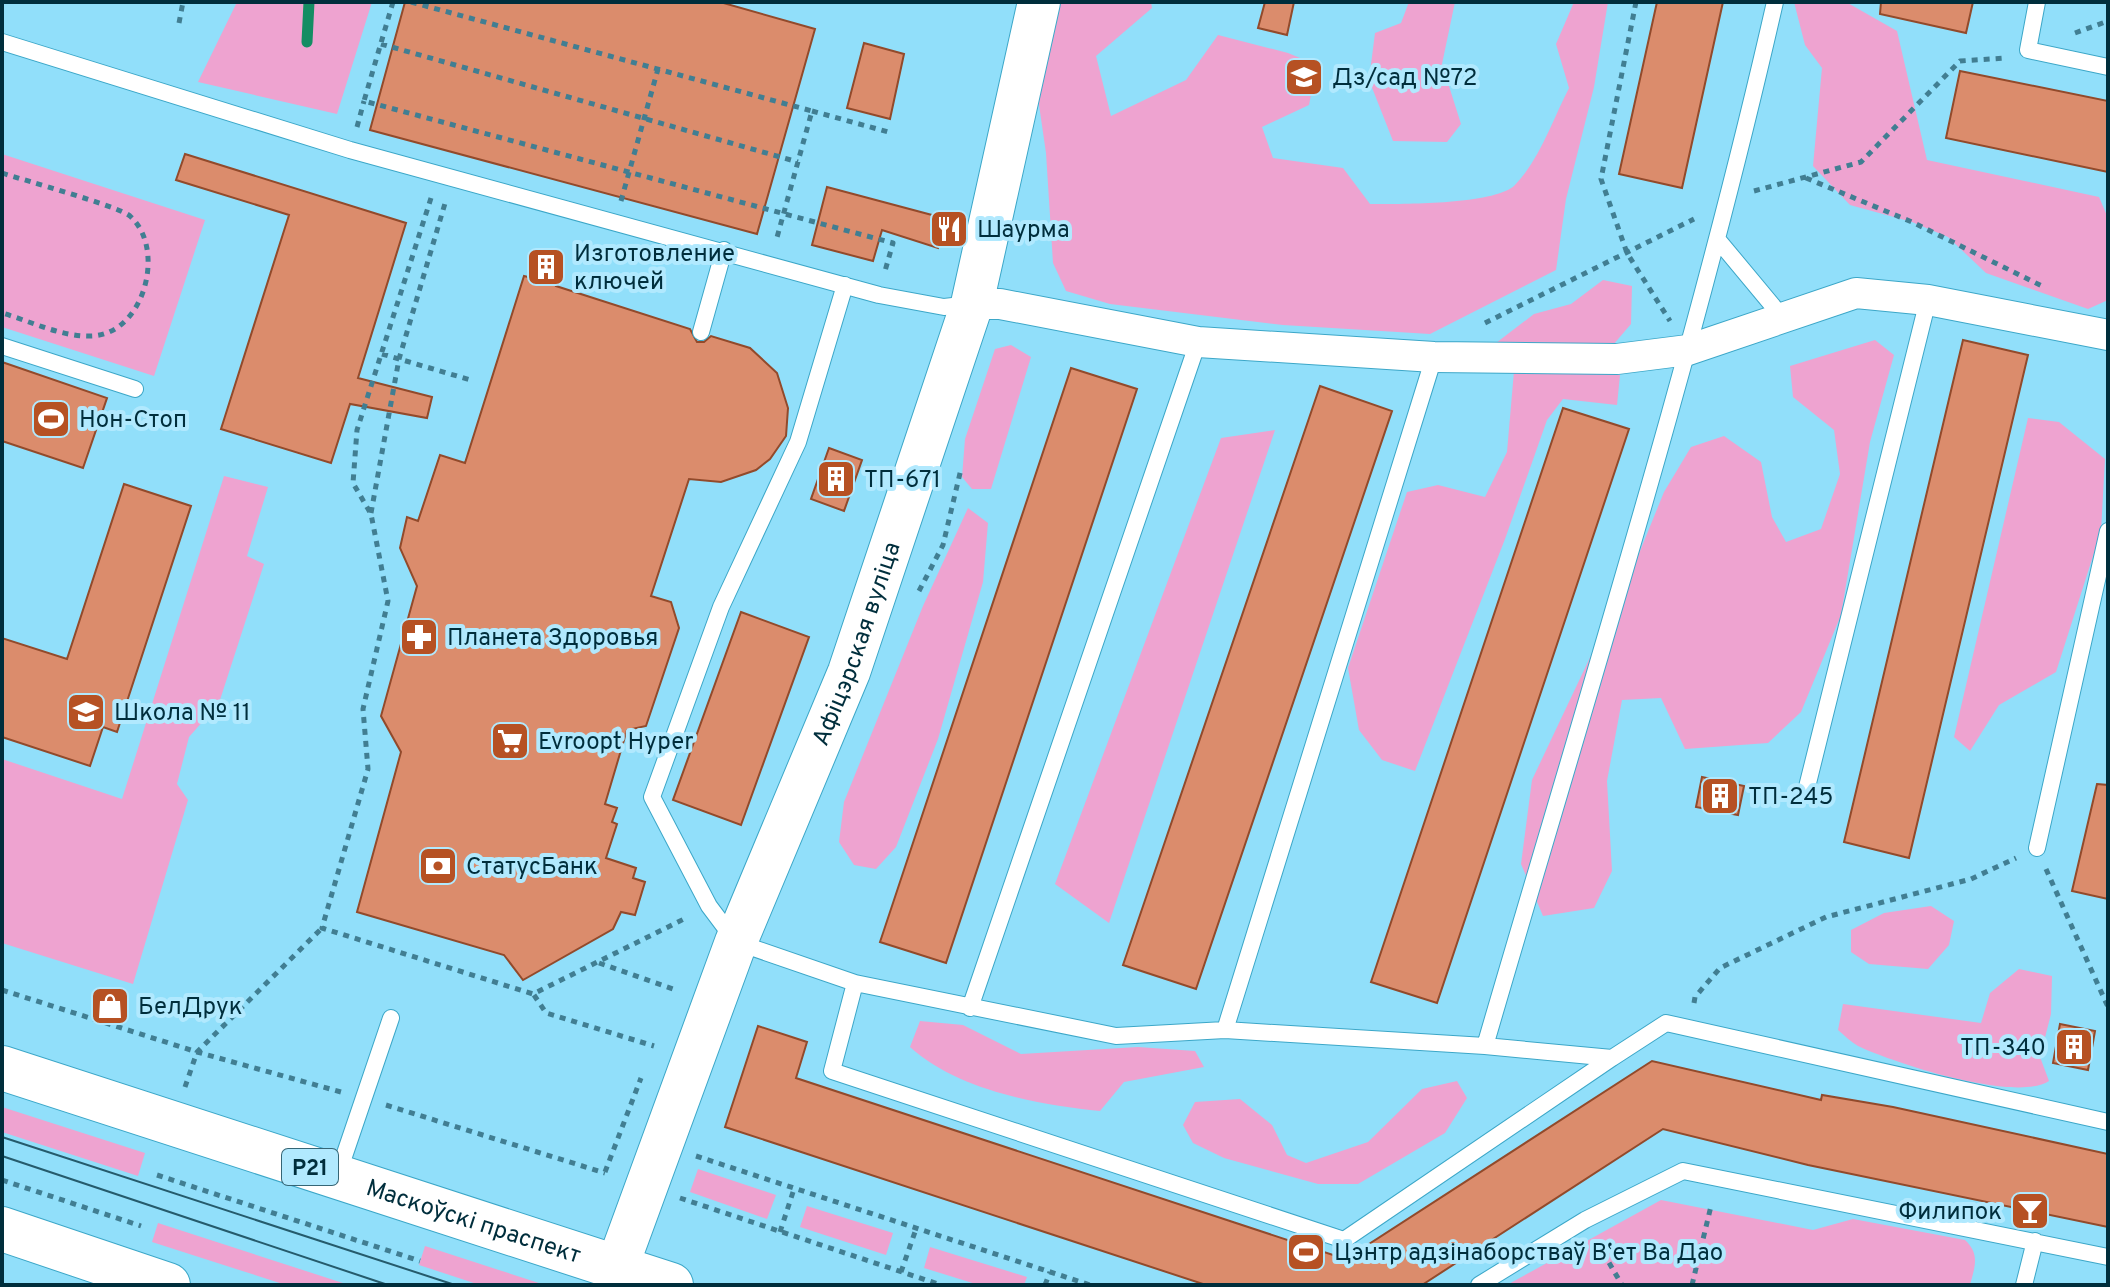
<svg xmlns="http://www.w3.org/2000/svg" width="2110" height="1287" font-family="Overpass,sans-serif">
	<rect width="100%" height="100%" fill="#91dffa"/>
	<!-- green -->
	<path fill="#eea3d0" d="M237 2H372L337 114 198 82Z
		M1060 2H1151L1152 8 1096 56 1111 116 1186 80 1218 35 1288 53 1317 65 1309 105 1262 127 1273 158 1343 168 1370 204C1400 204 1495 205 1515 185 1540 159 1553 119 1569 88L1556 44 1574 2H1608L1594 87 1566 199 1556 270 1430 334 1283 325 1110 304 1066 291 1053 263 1046 153 1038 98Z
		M1409 2H1455L1442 64 1461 124 1447 142 1393 141 1369 80 1375 33 1401 23Z
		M1794 2H1846L1897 31 1927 160 2099 197 2108 218V300L2088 309 1986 273 1948 237 1912 222 1850 205 1813 166 1822 68 1805 45Z
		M2 154 205 220 154 376 2 327Z
		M1603 280 1632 286 1631 324 1613 345 1496 343 1534 314 1571 304Z
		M1875 340 1894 355 1870 442 1841 615 1801 712 1768 743 1685 749 1661 698 1622 700 1607 781 1612 871 1594 908 1543 916 1521 864 1532 780 1638 556 1664 492 1691 447 1724 436 1761 462 1772 517 1786 542 1821 529 1840 474 1834 430 1793 397 1790 366Z
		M1011 345 1031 357 991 489H972L962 477 965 439 995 349Z
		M1604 368 1620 375 1617 405 1563 399 1547 420 1505 539 1415 771 1382 760 1359 730 1348 668 1407 492 1438 485 1485 497 1507 452 1514 371Z
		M2028 418 2059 422 2105 459 2101 531 2056 672 1999 705 1970 751 1954 737Z
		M1275 430 1109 923 1055 884 1221 438Z
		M224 476 268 487 247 556 264 564 219 703 189 737 177 784 188 800 133 984 2 943V759L122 799Z
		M968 508 988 523 983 582 938 739 896 847 876 869 854 865 839 842 844 802 923 606Z
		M1931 906 1954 921 1949 945 1928 969 1869 964 1851 952V930L1884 913Z
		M2019 969 2052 976 2051 1014 2040 1057 2049 1081C2016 1103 1894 1063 1858 1046 1851 1042 1844 1035 1838 1030L1843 1004 1981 1023 1990 993Z
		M920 1021 963 1025 1021 1054 1138 1047 1195 1051 1204 1067 1124 1082 1100 1111C1037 1104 959 1091 910 1047Z
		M1457 1081 1467 1098 1445 1133 1358 1184H1318L1224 1158 1193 1143 1183 1125 1195 1102 1240 1099 1272 1125 1287 1155 1306 1163 1368 1142 1422 1089Z
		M2 1107 145 1153 138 1176 2 1132Z
		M698 1169 776 1195 767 1219 690 1192Z
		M1661 1200 1813 1230 1853 1219 1965 1240C1980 1254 1975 1266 1970 1285H1507Z
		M807 1206 893 1233 886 1255 800 1227Z
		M158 1223 349 1285H286L152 1242Z
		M425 1246 545 1285H480L419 1265Z
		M930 1247 1027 1277 1024 1285H979L924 1268Z"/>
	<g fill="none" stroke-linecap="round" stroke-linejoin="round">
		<!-- stream -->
		<path stroke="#148d63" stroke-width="11" d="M307 42 309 2"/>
	</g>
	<!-- building -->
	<path fill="#db8c6c" stroke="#924a2b" stroke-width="2" d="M405 2H720L815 29 757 234 370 130Z
		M1265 2H1294L1287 35 1258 28Z
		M1657 2H1723L1682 188 1619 174Z
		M1881 2H1973L1966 33 1880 14Z
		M864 43 904 54 890 119 847 108Z
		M1960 71 2108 101V172L1946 138Z
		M185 154 406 223 358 378 432 397 427 418 350 404 331 463 221 429 289 215 176 180Z
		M827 187 947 219 938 248 882 230 873 261 812 245Z
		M535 255 563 263 556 286 690 329 697 342H704L711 336 750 348 777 373 788 408 786 436 770 459 756 470 721 482 689 479 651 596 671 602 679 628 646 726 627 730 605 804 617 808 612 822 617 824 606 858 636 868 633 878 645 882 635 915 621 912 613 929 523 980 504 955 357 912 401 752 381 716 417 586 400 548 407 517 418 521 440 455 465 463 524 276 528 277Z
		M1963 340 2028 355 1909 858 1844 842Z
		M2 362 107 398 83 468 2 441Z
		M1071 368 1137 389 946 963 880 942Z
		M1320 386 1392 411 1196 989 1123 965Z
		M1563 408 1629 429 1437 1003 1371 982Z
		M829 448 862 460 844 511 811 499Z
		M124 484 191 506 117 732 103 727 90 766 2 737V638L67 659Z
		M741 612 809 637 741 825 673 800Z
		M1702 777 1744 786 1738 815 1696 807Z
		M2097 784 2108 785V899L2072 891Z
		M2060 1024 2095 1031 2088 1070 2053 1063Z
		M758 1026 807 1042 796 1078 1336 1256 1355 1253 1652 1061 1821 1100 1822 1095 1893 1107 2108 1154V1227L1808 1165 1663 1129 1422 1285H1206L725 1127Z"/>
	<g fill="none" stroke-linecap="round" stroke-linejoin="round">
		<!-- lane casing -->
		<g stroke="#3ca7c8" stroke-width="18">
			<path id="lane" d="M2037 2 2028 50 2108 67
				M2 42 350 150 879 295 944 307 971 304
				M1718 240 1782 317
				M845 285 798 442 721 607 652 797 709 906 736 942 855 983 1116 1036 1225 1030 1485 1046 1612 1058 1666 1023 2108 1122
				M701 332 724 250
				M2 346 135 389
				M1806 791 1928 300
				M2037 848 2108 531
				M855 983 832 1071 1344 1240 1612 1058
				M970 1008 1198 342
				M1225 1030 1434 357
				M1485 1046C1586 699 1695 354 1775 2
				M338 1174 391 1018
				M1479 1285 1585 1220 1683 1171 2108 1257
				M2024 1285 2035 1241"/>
		</g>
		<!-- street casing -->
		<g stroke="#3ca7c8" stroke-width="32">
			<path id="street" d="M972 304H1000L1198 342 1434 357 1617 359 1688 350 1856 293 1928 300 2108 335"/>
		</g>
		<!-- secondary casing -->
		<g stroke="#3ca7c8" stroke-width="44">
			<g id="secondary">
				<path id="s1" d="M617 1267 736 942 849 672 972 304 1039 2"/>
			</g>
		</g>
		<!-- primary casing -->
		<g stroke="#3ca7c8" stroke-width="46">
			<g id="primary">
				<path id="s2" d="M2 1068 671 1285"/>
				<path d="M2 1229 168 1285"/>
			</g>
		</g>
		<!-- path -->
		<path stroke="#417e92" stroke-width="5" stroke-dasharray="6 6" stroke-linecap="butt" d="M393 2 364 101 893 243 885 271
			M411 2 812 111 776 241
			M1636 2 1601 179 1627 253 1670 321
			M179 23 183 2
			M2075 33 2108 21
			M381 44 798 162
			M812 111 892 133
			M357 127 364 101
			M2 173C23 180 118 206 130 216 167 249 144 335 91 336 61 337 30 321 2 313
			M1806 178 1912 222 2044 287
			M1754 191 1861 162 1960 61 2006 58
			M431 198 357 430 353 483 371 514 388 601 363 709 368 769 322 928 533 994 686 918
			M621 201 658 69
			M1485 323 1694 219
			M382 354 474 381
			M371 513 399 359 446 200
			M919 591 943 545 961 469
			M2046 869 2108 1007
			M599 963 676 990
			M2 990 197 1052 341 1092
			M534 995 546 1013 654 1046
			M1694 1003 1695 997 1720 968 1826 917 1971 879 2016 858
			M185 1087 197 1052 322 928
			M386 1105 605 1173
			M696 1156 1090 1285
			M605 1172 641 1078
			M157 1175 420 1261
			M2 1180 141 1226
			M680 1198 941 1285
			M780 1232 794 1189
			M1597 1242 1622 1285
			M901 1272 916 1229
			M1045 1285 1050 1272
			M1692 1285 1711 1206"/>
		<!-- lane -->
		<use href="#lane" stroke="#fff" stroke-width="16"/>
		<!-- street -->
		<use href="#street" stroke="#fff" stroke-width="30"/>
		<!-- secondary -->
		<use href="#secondary" stroke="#fff" stroke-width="42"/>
		<!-- primary -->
		<use href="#primary" stroke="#fff" stroke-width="44"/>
		<!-- tram -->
		<path stroke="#255b6c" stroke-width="2" d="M2 1137 455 1285
			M2 1156 388 1285"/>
	</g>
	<!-- icons -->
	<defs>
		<g id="school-square" transform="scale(2)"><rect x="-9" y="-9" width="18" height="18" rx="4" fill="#b65123" stroke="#b1e9fe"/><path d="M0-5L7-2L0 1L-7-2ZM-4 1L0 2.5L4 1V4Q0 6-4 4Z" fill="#fff"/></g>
		<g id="restaurant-square" transform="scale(2)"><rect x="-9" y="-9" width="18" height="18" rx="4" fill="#b65123" stroke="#b1e9fe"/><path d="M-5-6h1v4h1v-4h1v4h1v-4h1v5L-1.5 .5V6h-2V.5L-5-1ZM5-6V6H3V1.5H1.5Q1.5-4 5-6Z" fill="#fff"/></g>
		<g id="building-square" transform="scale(2)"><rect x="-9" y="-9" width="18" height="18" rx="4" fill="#b65123" stroke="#b1e9fe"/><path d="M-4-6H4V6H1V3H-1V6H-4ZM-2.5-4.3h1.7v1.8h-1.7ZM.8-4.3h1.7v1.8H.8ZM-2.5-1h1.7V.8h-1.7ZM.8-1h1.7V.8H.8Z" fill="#fff"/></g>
		<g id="stadium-square" transform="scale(2)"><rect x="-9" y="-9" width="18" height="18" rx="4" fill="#b65123" stroke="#b1e9fe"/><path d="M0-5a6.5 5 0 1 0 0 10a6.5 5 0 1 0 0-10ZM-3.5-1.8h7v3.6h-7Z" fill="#fff"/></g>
		<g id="pharmacy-square" transform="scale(2)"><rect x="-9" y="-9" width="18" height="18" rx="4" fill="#b65123" stroke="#b1e9fe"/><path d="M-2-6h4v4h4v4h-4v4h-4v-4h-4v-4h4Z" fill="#fff"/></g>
		<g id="supermarket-square" transform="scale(2)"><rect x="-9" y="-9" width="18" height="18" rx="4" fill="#b65123" stroke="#b1e9fe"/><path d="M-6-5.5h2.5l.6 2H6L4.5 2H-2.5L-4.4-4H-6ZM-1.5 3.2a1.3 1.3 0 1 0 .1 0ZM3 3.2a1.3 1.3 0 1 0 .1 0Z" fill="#fff"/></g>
		<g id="bank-square" transform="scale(2)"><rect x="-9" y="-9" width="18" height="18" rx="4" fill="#b65123" stroke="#b1e9fe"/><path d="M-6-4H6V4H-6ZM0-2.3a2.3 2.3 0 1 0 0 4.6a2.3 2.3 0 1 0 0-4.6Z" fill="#fff"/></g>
		<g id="shop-square" transform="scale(2)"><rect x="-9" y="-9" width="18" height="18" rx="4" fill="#b65123" stroke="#b1e9fe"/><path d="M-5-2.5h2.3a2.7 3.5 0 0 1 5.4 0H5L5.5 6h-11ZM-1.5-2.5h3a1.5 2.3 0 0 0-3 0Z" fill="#fff"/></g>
		<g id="bar-square" transform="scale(2)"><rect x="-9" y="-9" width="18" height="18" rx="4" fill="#b65123" stroke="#b1e9fe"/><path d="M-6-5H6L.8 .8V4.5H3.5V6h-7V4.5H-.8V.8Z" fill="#fff"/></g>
	</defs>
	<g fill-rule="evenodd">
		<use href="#school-square" x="1304" y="77"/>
		<use href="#restaurant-square" x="949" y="229"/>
		<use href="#building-square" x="546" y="267"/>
		<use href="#stadium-square" x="51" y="419"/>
		<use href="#building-square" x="836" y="479"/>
		<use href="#pharmacy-square" x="419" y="637"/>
		<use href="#school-square" x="86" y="712"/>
		<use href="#supermarket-square" x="510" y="741"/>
		<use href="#building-square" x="1720" y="796"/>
		<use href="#bank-square" x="438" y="866"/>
		<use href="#shop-square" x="110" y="1006"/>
		<use href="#building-square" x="2074" y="1047"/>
		<use href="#bar-square" x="2030" y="1211"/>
		<use href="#stadium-square" x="1306" y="1252"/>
	</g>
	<g text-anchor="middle" stroke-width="8" stroke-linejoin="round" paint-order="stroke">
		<!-- shield labels -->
		<rect fill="#b1e9fe" stroke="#356676" stroke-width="2" x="282" y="1149" width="56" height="36" rx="6"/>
		<g font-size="22" font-weight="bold" fill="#002e3c">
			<text x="310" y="1175">Р21</text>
		</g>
		<!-- poi labels -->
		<g font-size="24" fill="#002e3c" stroke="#b1e9fe" text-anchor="start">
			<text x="1332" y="85">Дз/сад №72</text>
			<text x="977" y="237">Шаурма</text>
			<text x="574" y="261">Изготовление<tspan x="574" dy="28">ключей</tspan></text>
			<text x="79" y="427">Нон-Стоп</text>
			<text x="864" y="487">ТП-671</text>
			<text x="447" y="645">Планета Здоровья</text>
			<text x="114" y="720">Школа № 11</text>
			<text x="538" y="749">Evroopt Hyper</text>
			<text x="1748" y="804">ТП-245</text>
			<text x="466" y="874">СтатусБанк</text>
			<text x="138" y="1014">БелДрук</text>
			<text x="2046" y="1055" text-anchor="end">ТП-340</text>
			<text x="2002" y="1219" text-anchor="end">Филипок</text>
			<text x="1334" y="1260">Цэнтр адзінаборстваў Вʼет Ва Дао</text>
		</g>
		<!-- street labels -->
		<g font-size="24" fill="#002e3c" stroke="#b1e9fe">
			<text dy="8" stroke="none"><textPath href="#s1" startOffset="668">Афіцэрская вуліца</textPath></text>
			<text dy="8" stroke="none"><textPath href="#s2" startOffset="496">Маскоўскі праспект</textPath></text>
		</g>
	</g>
	<!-- border -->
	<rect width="2110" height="1287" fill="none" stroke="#002e3c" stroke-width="8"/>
</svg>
